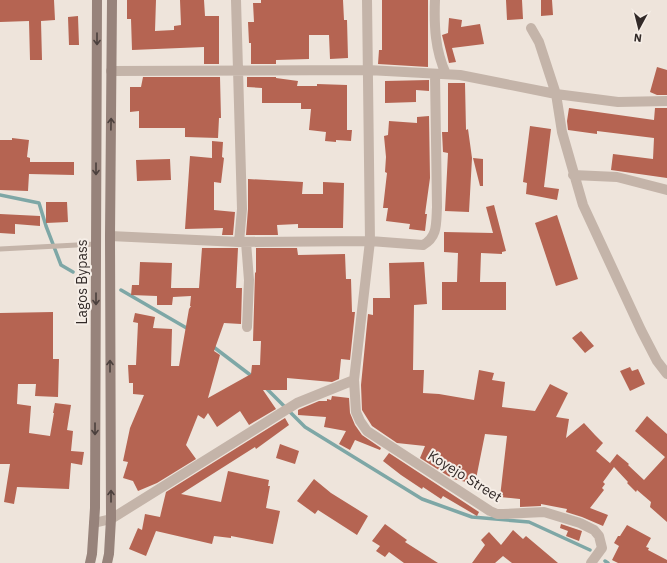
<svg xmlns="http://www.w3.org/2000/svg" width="667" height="563" font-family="'IBM Plex Sans',sans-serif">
	<rect width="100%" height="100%" fill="#eee4db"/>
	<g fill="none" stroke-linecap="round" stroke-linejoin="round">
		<!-- stream -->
		<path stroke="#7ea7a6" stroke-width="3.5" d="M0 195 39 203 46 226 61 265 73 272
			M121 290 190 330
			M211 345 253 377
			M265 387 305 427 422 499 472 517 529 522 590 550
			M605 561 608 563"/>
	</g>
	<!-- building -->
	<path fill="#b56452" d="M0 0H54L55 20 41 21 42 60H30L29 21 0 22Z
		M127 0H156L155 31 174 30V26L181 25 180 0H204L205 16H219V64H204V47L132 50 131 19H127Z
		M261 0H343L344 20H347L348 58 330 59 329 35H309V59L276 60V64H251V43H249L248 22H254L253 3H261Z
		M382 0H428V67L378 64 379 50H382Z
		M506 0H522L523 19 507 20Z
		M541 0H552L553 15 541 16Z
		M78 16 79 45H69L68 17Z
		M449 18 462 20 461 27 480 24 484 44 452 48 456 62 449 63 442 35 448 33Z
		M657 67 667 70V95H657L650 92Z
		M143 77H220L221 118H219L218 138 185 137V128H139V111L130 112V87H141Z
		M247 77H276V78L298 81 297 86H317V84L347 85V130H352L351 141 336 140V142L325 141 326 132 309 130 311 109H301V103H262V88L247 87Z
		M429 80V91L416 90V102L385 103V81Z
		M448 83H465L466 130 468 129 472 158 469 212 445 211 448 153 443 152 442 132H448Z
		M569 108 654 120 655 108H667V178L611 170 613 154 653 159 654 138 597 131V134L568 130 567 121Z
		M429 116 430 178 425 214H427L425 231 409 229 410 224 386 221 388 208H383L387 173 385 172 386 157 384 136 388 135 389 121 417 123V117Z
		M530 126 551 129 544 187 559 189 557 200 526 194 527 183 523 182Z
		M12 138 29 140 27 157 30 158V162H74V175L29 174 28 191 0 190V140H12Z
		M212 141 223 142 222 157 224 158 221 183 214 182V210L235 212 233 235H222L223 228 185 229 190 156 212 158Z
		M473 158 483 159V186H480Z
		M170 159 171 180 137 181 136 160Z
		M248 179 303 182 302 194H323V182L344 183 343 228H298V224L277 225 278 235H246L248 209Z
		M46 202H67L68 222 46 223Z
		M494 205 506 251 502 252V254L481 253 480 282H506V310H442V282H457L458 253 444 252V232L493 233 486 207Z
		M0 214 40 216V226L15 224V234L0 233Z
		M557 215 578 279 556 286 535 223Z
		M202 248H238L236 288H242L241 324 224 323 214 351 220 355 208 398 251 374 252 365H260L261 341H253L255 273 256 272V248H297L298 255 345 254 346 279H351L352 312H355L350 360 341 359 339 379 332 382 287 378V390H263L276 409 249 425 240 411 217 427 208 413 204 419 198 415 186 445 196 459 157 483 138 491 133 481 123 478 128 462 123 461 130 428 144 395 133 394V383H129L128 365H136L138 323 133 322 135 313 155 317 153 328 172 329 171 366H179L189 309 191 306H190L191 296 173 297 172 305H157V296L131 295 132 285H139L140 262 172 263 171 288H199Z
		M424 262 427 304 414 305 413 370H424L423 393 439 394 474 400 479 370 494 373 492 380 505 382 502 407 535 411 550 384 568 393 556 417 569 419 566 438 584 423 595 435 603 443 596 451 611 464 610 463 617 454 629 464 628 465 644 480 665 457 635 431 647 416 667 434V522L650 507 651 502 637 490 636 492 627 483 628 482 614 467 603 482 605 484 602 488 604 490 590 508 608 515 603 526 582 517 566 512 567 509 541 504V506L520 507V499L500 497 507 436 485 434 475 484 453 479 420 458 425 446 397 443 372 426 362 410 361 385 368 314 373 315V298H390L389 263Z
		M53 312V359H59L58 397 35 396 36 384H18L17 404 31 406 29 433 50 436 54 413H53L55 403 71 405 67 430 73 431 71 451 84 452 82 465 71 463 69 489 17 487 14 504 4 502 10 464H0V313Z
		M581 331 594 346 585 353 572 338Z
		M630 367 632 371 638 369 645 384 630 391 620 371Z
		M332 396 349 398 350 413 355 425 362 435 381 448 380 450 355 440 350 450 339 444 346 431 324 427 326 417 298 415V410L300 409 319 401H327V399L331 400Z
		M285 418 289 425 256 449 255 447 181 494 221 502 228 471 269 480 268 486H270L266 508 280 511 273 544 231 536V538L214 536 212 544 156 531 146 556 129 549 138 528 142 530 145 514 160 517 166 492Z
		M280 444 299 451 295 464 276 458Z
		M389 453 479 512 477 516 443 496 441 499 423 487 422 489 401 475 383 461Z
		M314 479 331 493 368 516 357 535 318 510 315 514 297 501Z
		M385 524 407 540 405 542 438 563H404L389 552 385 557 376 551 380 546 372 541Z
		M561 524 582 531 579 541 566 536 568 531 560 528Z
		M627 525 651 538 646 547 649 548 648 550 667 560V563H618L612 560 619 546 614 543 618 536H620Z
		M513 530 523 539 526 536 558 563H512L503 556 495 563H472L485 545 481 540 489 532 501 545Z"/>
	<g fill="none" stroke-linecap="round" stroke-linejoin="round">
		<!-- lane -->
		<path stroke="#c4b4a9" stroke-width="5" d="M0 249 96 244"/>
		<!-- street -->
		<path stroke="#c4b4a9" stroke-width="10" d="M236 0 242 209 239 242
			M367 0 370 241 354 380 356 412 360 421 367 431 490 511 497 514H503L544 512 580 523 594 530 599 536 602 548 591 563
			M435 0C434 26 435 50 446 74
			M531 28 539 42 556 94 562 132 583 205 641 330 657 361 667 374
			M111 71 368 70 460 75 556 94 618 102 667 101
			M573 175 617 177 667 190
			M110 236 239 242 370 241 423 245C438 237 436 223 437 207L435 74
			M246 242 249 280 247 327
			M94 523 111 519 297 403 354 380"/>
		<!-- secondary -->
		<path stroke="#97837b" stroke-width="10" d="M90 563 92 554 95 508 97 0
			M107 563 109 554 111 519 110 236 112 0"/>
	</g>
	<!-- one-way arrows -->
	<defs><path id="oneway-shaft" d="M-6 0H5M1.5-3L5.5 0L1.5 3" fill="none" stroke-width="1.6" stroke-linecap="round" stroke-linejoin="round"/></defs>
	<g stroke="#4b403d">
		<use href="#oneway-shaft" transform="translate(97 39) rotate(90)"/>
		<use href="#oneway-shaft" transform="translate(111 124) rotate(-89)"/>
		<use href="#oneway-shaft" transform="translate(96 169) rotate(90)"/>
		<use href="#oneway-shaft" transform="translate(96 299) rotate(90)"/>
		<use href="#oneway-shaft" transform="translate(110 366) rotate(-90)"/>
		<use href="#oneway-shaft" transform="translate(95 429) rotate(90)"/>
		<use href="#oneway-shaft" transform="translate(111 496) rotate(-90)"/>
	</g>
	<g text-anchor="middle" stroke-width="4" stroke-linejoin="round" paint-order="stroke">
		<!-- street labels -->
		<g font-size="14" fill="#322a28" stroke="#f6eee7">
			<text transform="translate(82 282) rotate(-90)" y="5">Lagos Bypass</text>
			<text transform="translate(465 476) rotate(32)" y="5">Koyejo Street</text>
		</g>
	</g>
	<!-- north arrow -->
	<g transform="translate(639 28) rotate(187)" stroke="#f6eee7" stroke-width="3" paint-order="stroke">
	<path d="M0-3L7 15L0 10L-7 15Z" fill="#322a28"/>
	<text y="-6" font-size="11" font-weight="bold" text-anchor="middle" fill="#322a28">N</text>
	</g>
</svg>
